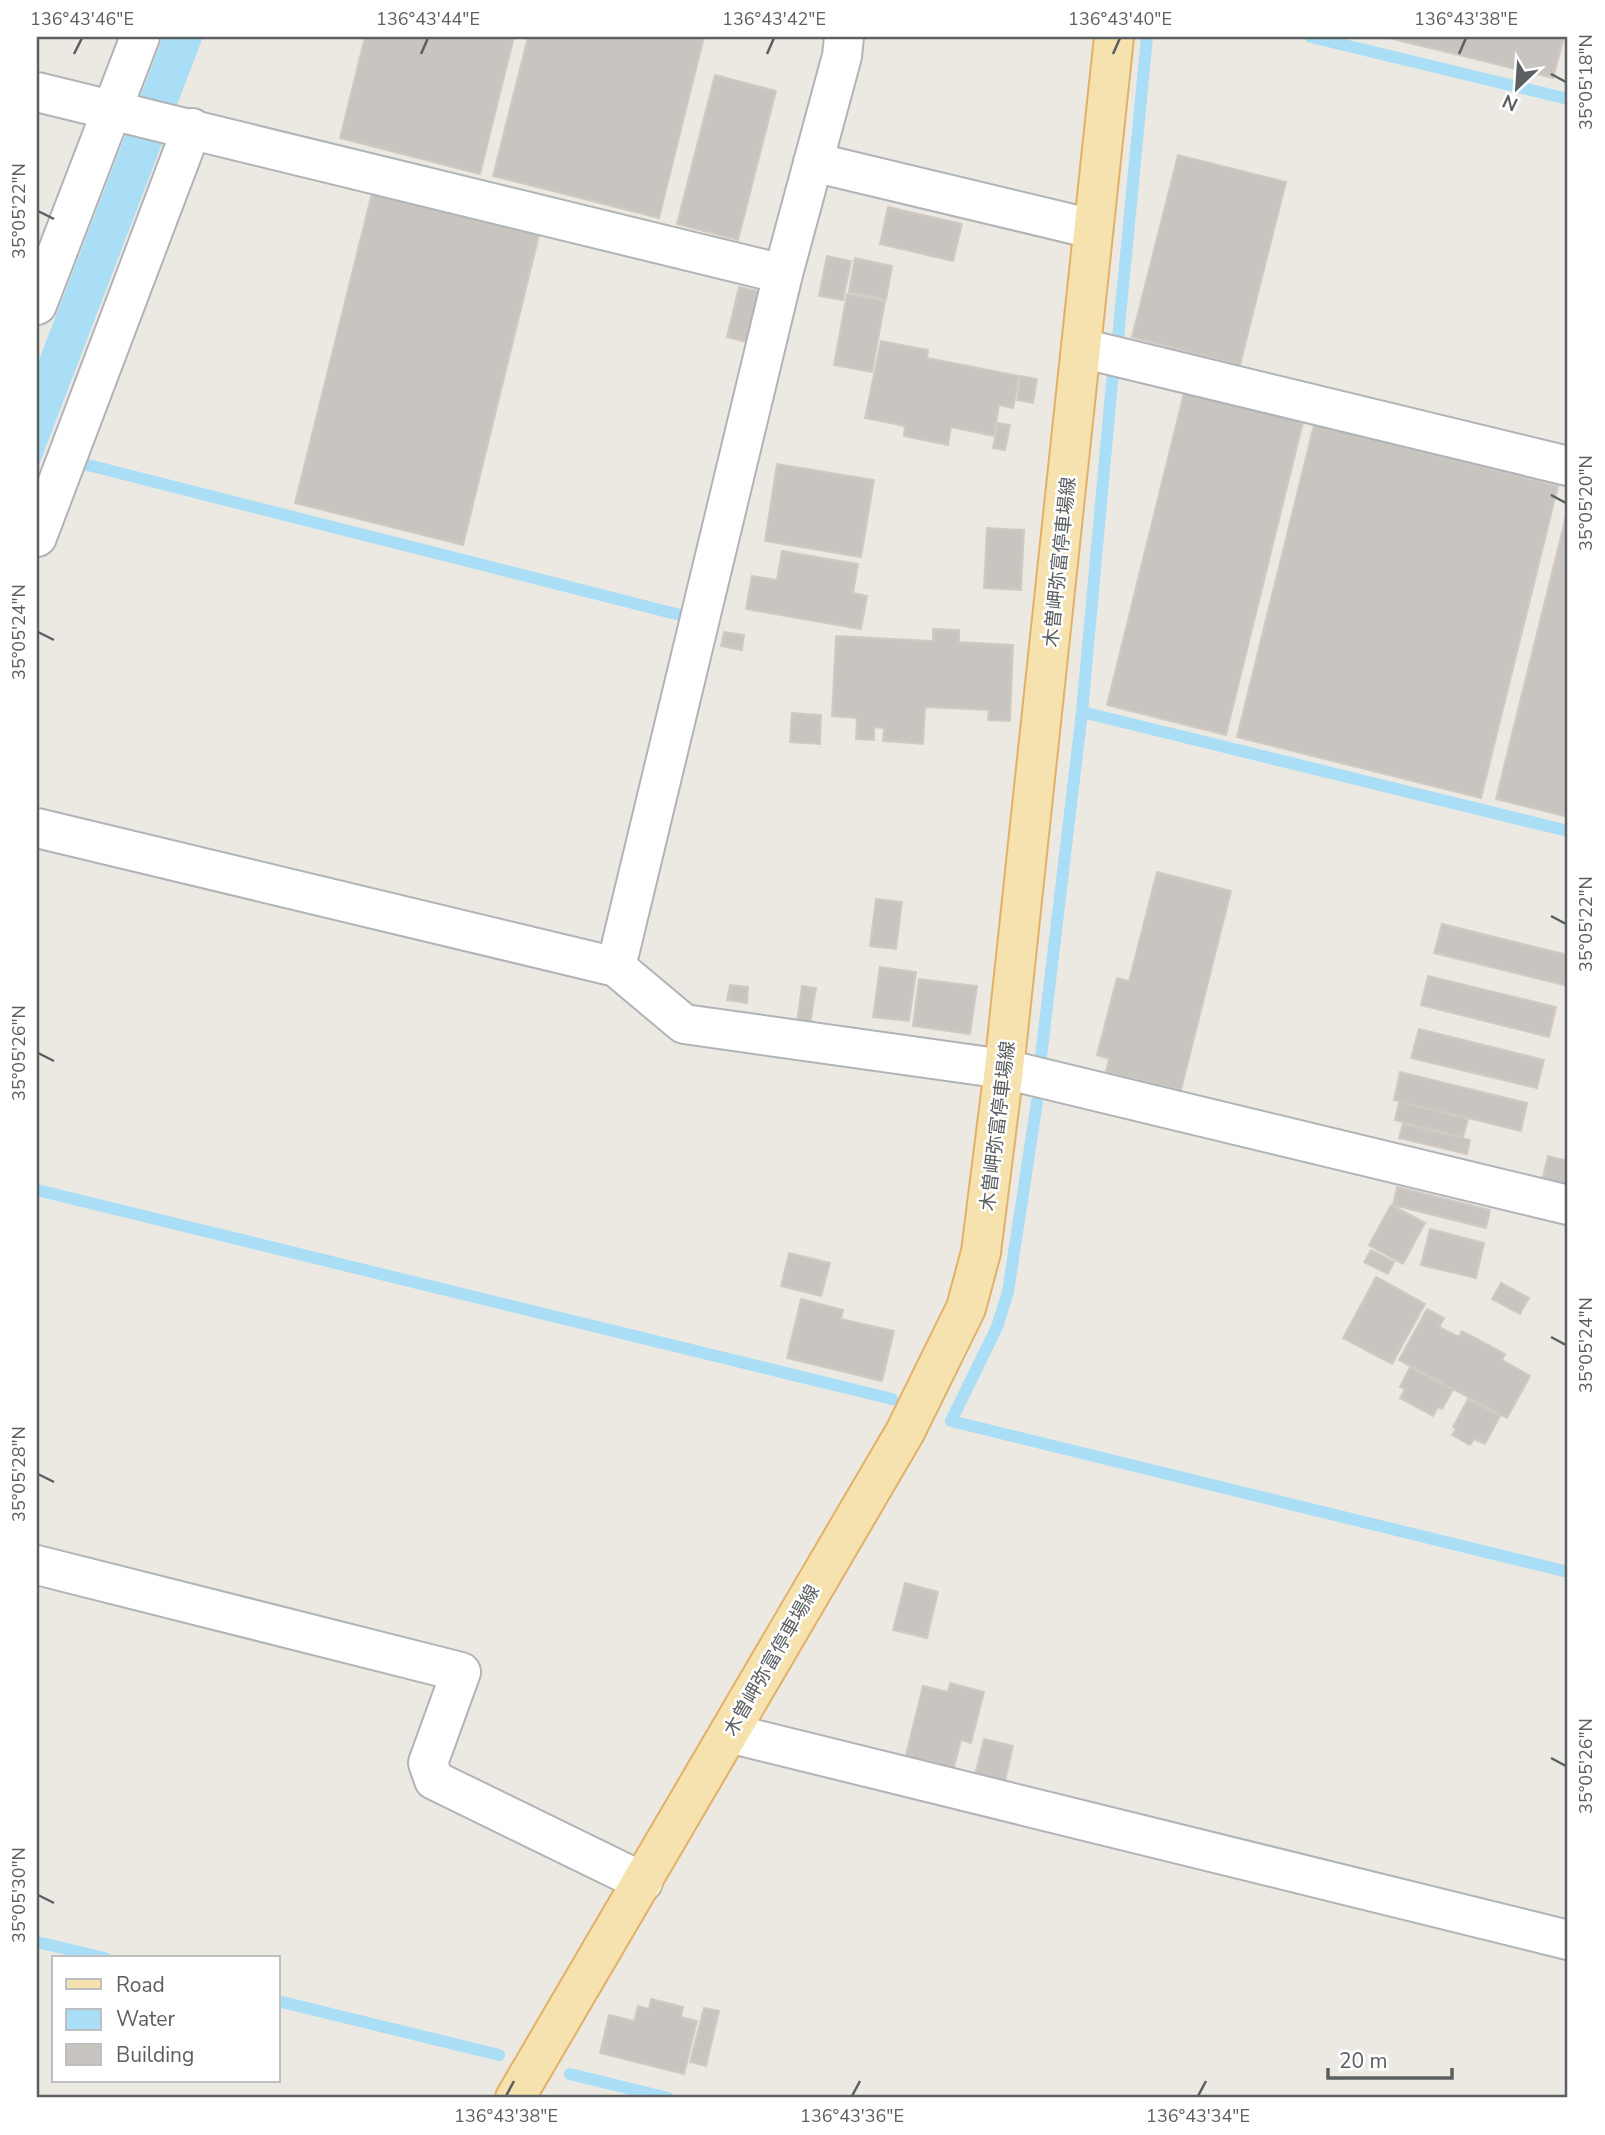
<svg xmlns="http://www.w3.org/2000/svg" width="1605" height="2135" font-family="'Nunito Sans','Noto Sans JP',sans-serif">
	<rect width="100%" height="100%" fill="#ece9e3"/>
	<!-- water -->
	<path fill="#a9def6" d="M163 37H203L37 470V365Z"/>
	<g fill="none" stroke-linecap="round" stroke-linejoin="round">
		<!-- stream -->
		<path stroke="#a9def6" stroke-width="12" d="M1311 37 1568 99
			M1118 338 1147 37
			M84 464 680 615
			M1082 712 1568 831
			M1041 1057 1082 712 1113 372
			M1037 1102 1008 1292 997 1327 951 1421 1568 1572
			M37 1190 892 1399
			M37 1942 105 1958
			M278 2001 499 2055
			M570 2074 668 2098"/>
	</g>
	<!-- building -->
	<path fill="#c8c4bf" stroke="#d0cac2" stroke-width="2" d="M365 37H514L480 174 340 138Z
		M528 37H704L659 218 493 176Z
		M1385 37H1564L1553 78Z
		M715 75 776 91 738 240 677 224Z
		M1178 155 1286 182 1240 365 1132 337Z
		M374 185 541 227 463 545 295 503Z
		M888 207 962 224 953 261 880 244Z
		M827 256 851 261 843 300 819 296Z
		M855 258 892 266 886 299 849 292Z
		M739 287 763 292 750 343 727 337Z
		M847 294 885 301 872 372 834 365Z
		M881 341 928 350 927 358 1019 376 1013 408 999 405 994 436 951 427 948 445 904 436 905 426 865 418Z
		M1021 376 1037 379 1033 403 1017 400Z
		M1184 393 1303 422 1226 735 1107 705Z
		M998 423 1010 425 1005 450 993 448Z
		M1314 425 1558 486 1481 798 1237 737Z
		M777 464 874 480 861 557 765 541Z
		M1568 508V817L1496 799Z
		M987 528 1024 530 1021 590 984 588Z
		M782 551 858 564 853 593 867 596 861 629 746 609 752 576 777 580Z
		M933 629 959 630V642L1013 645 1010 721 988 720 989 710 925 707 923 744 883 741 884 728 874 727V740L856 739 857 718 832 716 836 636 933 641Z
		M724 632 744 635 742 650 721 646Z
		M792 713 821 715 820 744 790 742Z
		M1157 872 1231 891 1181 1090 1106 1072 1109 1059 1097 1055 1117 978 1129 981Z
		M876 899 902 902 896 949 870 946Z
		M1442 924 1568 955 1564 985 1434 953Z
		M880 967 916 972 909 1021 873 1017Z
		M1428 976 1556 1007 1549 1037 1421 1005Z
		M919 979 977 986 970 1034 913 1026Z
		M730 985 748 987 747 1003 727 1000Z
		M802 986 816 988 810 1024 797 1022Z
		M1419 1029 1544 1060 1537 1088 1411 1058Z
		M1400 1072 1527 1103 1521 1131 1394 1100Z
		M1399 1102 1468 1119 1463 1137 1395 1120Z
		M1403 1124 1470 1140 1467 1154 1399 1138Z
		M1548 1156 1568 1161V1187L1542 1181Z
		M1397 1187 1490 1210 1486 1228 1393 1205Z
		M1391 1205 1425 1223 1403 1264 1369 1245Z
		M1430 1229 1484 1243 1476 1278 1421 1265Z
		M1371 1250 1394 1262 1388 1274 1364 1262Z
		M789 1253 830 1263 821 1296 781 1286Z
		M1376 1277 1425 1304 1392 1364 1343 1338Z
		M1501 1283 1529 1298 1520 1314 1492 1299Z
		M801 1299 843 1310 841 1319 894 1331 882 1381 787 1358Z
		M1427 1309 1444 1318 1439 1327 1459 1337 1462 1331 1505 1354 1502 1360 1530 1376 1507 1418 1399 1360Z
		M1410 1367 1453 1390 1442 1409 1438 1407 1433 1416 1400 1398 1405 1389 1400 1387Z
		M1468 1399 1500 1416 1485 1444 1474 1439 1470 1445 1452 1435 1456 1429 1453 1427Z
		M905 1583 938 1592 927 1638 893 1630Z
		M950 1683 984 1692 971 1743 961 1740 953 1771 905 1759 923 1686 948 1692Z
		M984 1739 1013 1746 1004 1785 974 1779Z
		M651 1999 683 2007 681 2017 697 2021 684 2074 600 2053 609 2015 634 2021 638 2006 649 2009Z
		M704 2008 719 2011 706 2066 690 2062Z"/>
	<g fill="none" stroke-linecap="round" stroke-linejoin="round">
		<!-- minor casing -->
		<g stroke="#b0b4b7" stroke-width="42">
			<path id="minor" d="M844 37 842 56 783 274 616 967 684 1024 1004 1069 1568 1205
				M37 92 783 274
				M813 162 1093 229
				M37 305 140 37
				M1081 348 1568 466
				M37 537 192 128
				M37 828 616 967
				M37 1565 461 1672 428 1763 434 1780 643 1882
				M729 1733 1568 1940"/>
		</g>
		<!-- major casing -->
		<g stroke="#e2b066" stroke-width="42">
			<path id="major" d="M515 2098 905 1432 966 1308 981 1252 1004 1069 1114 37"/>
		</g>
		<!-- minor -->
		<use href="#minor" stroke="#fff" stroke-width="38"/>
		<!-- major -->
		<use href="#major" stroke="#f6e2ae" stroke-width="38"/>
	</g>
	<!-- ticks -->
	<path fill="none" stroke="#5b5f62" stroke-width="2.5" d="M74 54 82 38M421 54 428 38M767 54 774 38M1113 54 1120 38M1459 54 1466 38M1551 74 1566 82M38 211 54 219M1551 495 1566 503M38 632 54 640M1551 916 1566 924M38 1053 54 1061M1551 1337 1566 1345M38 1474 54 1482M1551 1758 1566 1766M38 1895 54 1903M506 2096 514 2081M852 2096 860 2081M1198 2096 1206 2081"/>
	<g text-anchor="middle" stroke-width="5" stroke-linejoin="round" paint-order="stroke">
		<!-- street labels -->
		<g font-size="19" fill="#5b5f62" stroke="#fff">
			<text transform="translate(1059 562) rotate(-84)" y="7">木曽岬弥富停車場線</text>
			<text transform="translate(997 1126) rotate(-83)" y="7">木曽岬弥富停車場線</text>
			<text transform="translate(771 1660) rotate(-60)" y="7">木曽岬弥富停車場線</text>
		</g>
	</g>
	<!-- border -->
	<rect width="1605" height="2135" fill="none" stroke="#ffffff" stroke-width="77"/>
	<!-- legend -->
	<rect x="52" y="1956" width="228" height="126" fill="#ffffff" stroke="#bdbfc0" stroke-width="2"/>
	<rect x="66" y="1979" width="35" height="10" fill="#f6e2ae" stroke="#bdbfc0" stroke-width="2"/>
	<text x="116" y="1992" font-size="21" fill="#5b5f62">Road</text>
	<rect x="66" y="2009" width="35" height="21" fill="#a9def6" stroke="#bdbfc0" stroke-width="2"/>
	<text x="116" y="2026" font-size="21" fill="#5b5f62">Water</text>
	<rect x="66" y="2044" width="35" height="21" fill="#c8c4bf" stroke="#bdbfc0" stroke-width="2"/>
	<text x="116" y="2062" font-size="21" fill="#5b5f62">Building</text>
	<!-- north arrow -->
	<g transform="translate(1517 88) rotate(205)" stroke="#ffffff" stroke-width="5" paint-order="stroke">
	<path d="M0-5L12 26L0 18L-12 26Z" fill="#5b5f62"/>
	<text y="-10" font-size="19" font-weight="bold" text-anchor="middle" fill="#5b5f62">N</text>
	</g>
	<!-- scale -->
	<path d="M1328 2068v10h124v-10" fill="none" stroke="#5b5f62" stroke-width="3.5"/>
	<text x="1339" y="2068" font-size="21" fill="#5b5f62" stroke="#ffffff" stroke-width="5" paint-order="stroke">20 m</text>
	<rect x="38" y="38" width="1528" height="2058" fill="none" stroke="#5b5f62" stroke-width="2.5"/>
	<g font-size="18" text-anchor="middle" fill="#5b5f62">
		<text x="82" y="25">136°43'46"E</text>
		<text x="428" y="25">136°43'44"E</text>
		<text x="774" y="25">136°43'42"E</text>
		<text x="1120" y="25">136°43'40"E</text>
		<text x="1466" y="25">136°43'38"E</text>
		<text transform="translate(1586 82) rotate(-90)" y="6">35°05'18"N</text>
		<text transform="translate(19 211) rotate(-90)" y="6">35°05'22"N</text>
		<text transform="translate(1586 503) rotate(-90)" y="6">35°05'20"N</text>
		<text transform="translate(19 632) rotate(-90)" y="6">35°05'24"N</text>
		<text transform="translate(1586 924) rotate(-90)" y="6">35°05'22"N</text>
		<text transform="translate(19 1053) rotate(-90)" y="6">35°05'26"N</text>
		<text transform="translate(1586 1345) rotate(-90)" y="6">35°05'24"N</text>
		<text transform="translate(19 1474) rotate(-90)" y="6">35°05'28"N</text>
		<text transform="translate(1586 1766) rotate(-90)" y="6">35°05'26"N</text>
		<text transform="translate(19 1895) rotate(-90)" y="6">35°05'30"N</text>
		<text x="506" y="2122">136°43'38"E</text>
		<text x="852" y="2122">136°43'36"E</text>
		<text x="1198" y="2122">136°43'34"E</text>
	</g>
</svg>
